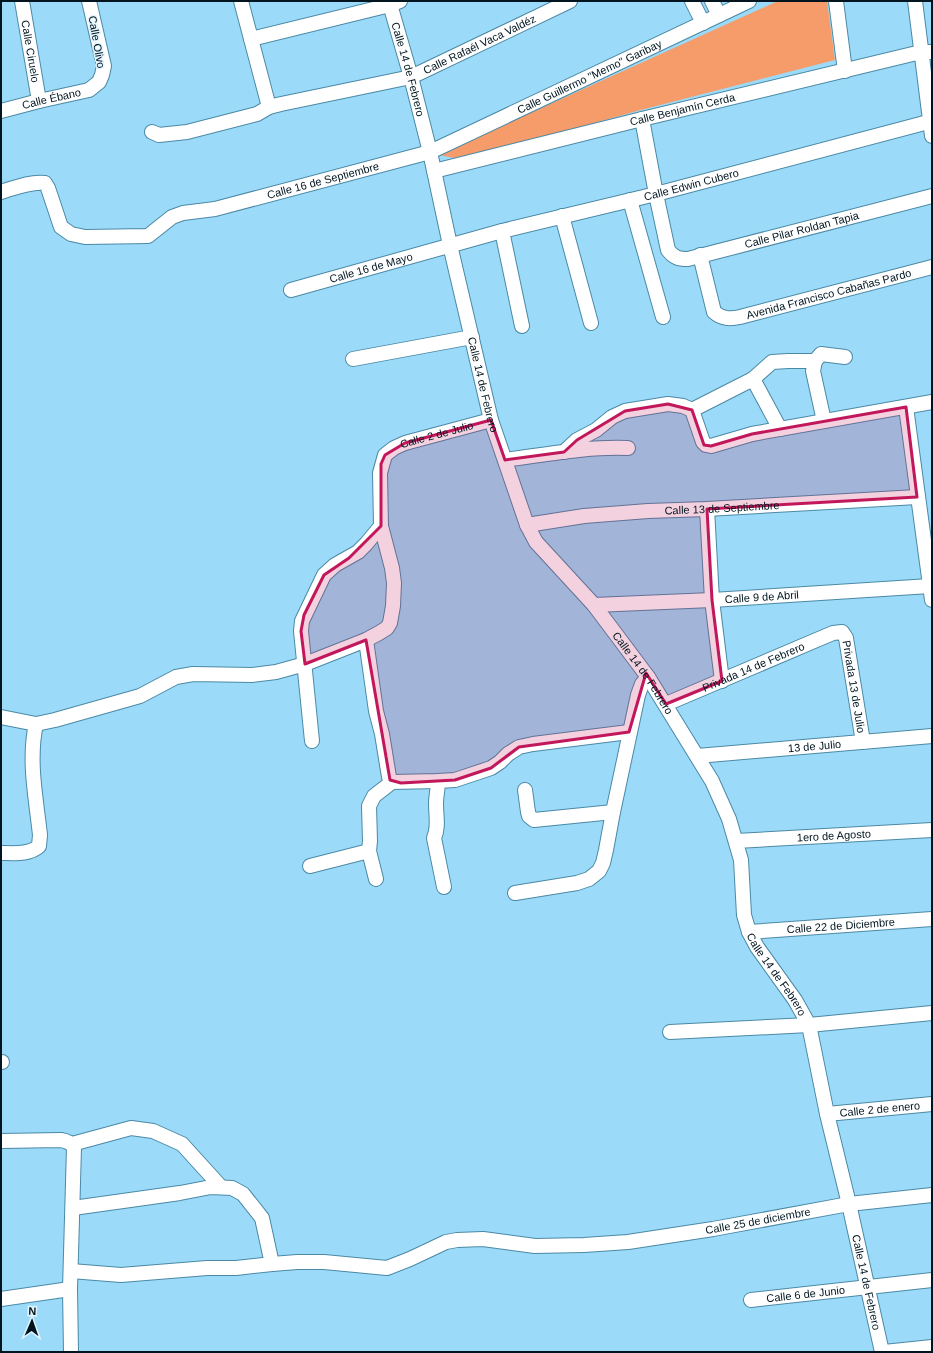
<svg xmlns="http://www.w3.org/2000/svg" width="933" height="1353" font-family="Arial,sans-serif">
	<rect width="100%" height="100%" fill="#9bdbf9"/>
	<!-- green -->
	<path fill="#f69c6a" d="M778 1H827L835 60 637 111 464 160 439 155 468 141Z"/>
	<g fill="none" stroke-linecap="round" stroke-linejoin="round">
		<!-- minor casing -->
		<g stroke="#4b89a5" stroke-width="16">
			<g id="minor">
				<path id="s1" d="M22 1 39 101"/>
				<path d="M241 1 269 107"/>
				<path id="s2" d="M389 1 411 77 430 152 450 245 491 420 527 525 536 542 594 605 648 677 712 781 729 819 741 860 744 915 749 932 757 947 795 1000 809 1025 827 1114 849 1204 882 1352"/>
				<path d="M692 1 703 23"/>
				<path d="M712 1 719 15"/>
				<path d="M836 1 845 71"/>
				<path d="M915 1 932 136"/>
				<path d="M251 39 390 5 400 1"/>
				<path id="s3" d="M1 111 39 101 89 90 99 82 102 75 104 66 89 1"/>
				<path id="s4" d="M642 119 656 194 668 250C674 258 679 259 688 259L932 196"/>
				<path id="s5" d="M152 132 159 135 187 132 257 114 269 107 281 104 411 77 570 1"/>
				<path id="s6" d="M434 171 642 119 921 52H932"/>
				<path id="s7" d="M1 192C14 188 31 181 45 183L48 188 61 227 71 234 85 237 148 236 172 217 183 213 215 209 430 152 749 1"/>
				<path d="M630 200 663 317"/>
				<path d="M562 216 591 323"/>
				<path d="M502 231 522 326"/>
				<path id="s8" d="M700 255 714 312C722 319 730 319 740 317L932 267"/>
				<path id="s9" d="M291 290 502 231 656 194 932 121"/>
				<path d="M353 359 472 337"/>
				<path d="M753 379 780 429"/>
				<path d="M906 407 932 600"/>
				<path d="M692 410 753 379 772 362 788 361H815"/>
				<path d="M824 421 813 371 815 361 821 354 845 357"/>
				<path d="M564 452 577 440 596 430 612 417 625 411 668 404 683 406 692 410 703 442 706 445 711 446 752 434 932 402"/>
				<path d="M505 460C544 455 588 446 628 448"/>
				<path d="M707 509 712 600 722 681"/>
				<path id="s10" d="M527 525 584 516 648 511 707 509 917 497"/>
				<path id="s11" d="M594 605 712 600 930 586"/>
				<path d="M366 640 376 711 382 734 389 777 392 782"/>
				<path id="s12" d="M666 704 833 633 842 632 846 638 863 742"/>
				<path id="s13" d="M1 717 36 724 55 720 140 696 176 677 193 674 252 675 276 672 305 664 366 640 379 633 387 628 390 623 393 606 394 583 392 568 381 526 380 473 385 455 394 448 405 443 491 420"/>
				<path d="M312 741 301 631 302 621 324 575 335 565 358 552 366 544 381 526"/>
				<path id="s14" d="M697 756 932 736"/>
				<path d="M438 781C438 789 436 796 436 804 436 816 439 827 434 838L444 887"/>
				<path d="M525 790 528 812 529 816 534 820 613 812"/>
				<path id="s15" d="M736 841 932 830"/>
				<path d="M1 853C14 853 29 855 39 846L40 835C36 798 28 760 36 724"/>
				<path d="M310 866 369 851"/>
				<path d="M376 879 369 851 370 841 369 806 374 796 392 782 438 781 455 780 491 768 500 762 508 754 519 747 533 744 629 732"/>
				<path d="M515 893 577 883 589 879 599 871 603 863 606 850 613 812 638 695 642 684 648 677"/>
				<path id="s16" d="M749 932 932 919"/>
				<path d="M670 1032 809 1025 932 1013"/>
				<path d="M1 1062H2"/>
				<path id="s17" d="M827 1114 932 1104"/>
				<path d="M1 1141 61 1140C67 1141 71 1143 74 1147L70 1289 71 1352"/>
				<path d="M72 1144 131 1128 153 1131 182 1144 221 1187"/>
				<path d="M73 1208 180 1193 211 1187 232 1188 243 1194 262 1218 272 1264"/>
				<path id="s18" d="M71 1271 121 1275 207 1268H236L272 1264 297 1262H324L387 1268 410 1259 446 1242 457 1240 483 1239 535 1246 584 1245 628 1242 713 1229 849 1204 932 1195"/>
				<path d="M1 1299 70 1289"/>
				<path id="s19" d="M751 1300 932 1280"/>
				<path d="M884 1352 932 1347"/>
			</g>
		</g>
		<!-- minor -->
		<use href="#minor" stroke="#fff" stroke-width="14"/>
	</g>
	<!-- marked area -->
	<path fill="#c2185b" fill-opacity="0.2" stroke="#c2185b" stroke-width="3" stroke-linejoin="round" d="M668 404 692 410 704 445 711 446 752 434 906 407 917 497 707 509 712 600 722 681 666 704 646 673 629 732 519 747 491 768 455 780 401 783 390 780 366 640 305 664 301 631 304 615 324 575 349 558 381 526V464L385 455 405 443 491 420 505 460 564 452 577 440 625 411Z"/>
	<g text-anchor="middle" stroke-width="3" stroke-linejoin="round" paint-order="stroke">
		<!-- street labels -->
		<g font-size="11" fill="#001520" stroke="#e2f5fe">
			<text transform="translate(97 42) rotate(80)" y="4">Calle Olivo</text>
			<text dy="4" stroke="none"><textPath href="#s5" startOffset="343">Calle Rafaél Vaca Valdéz</textPath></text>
			<text dy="4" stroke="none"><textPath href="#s1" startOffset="51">Calle Ciruelo</textPath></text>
			<text dy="4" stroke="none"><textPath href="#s2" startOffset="71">Calle 14 de Febrero</textPath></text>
			<text dy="4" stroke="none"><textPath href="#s7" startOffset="655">Calle Guillermo "Memo" Garibay</textPath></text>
			<text dy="4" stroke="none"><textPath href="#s3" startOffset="52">Calle Ébano</textPath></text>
			<text dy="4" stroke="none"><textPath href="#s6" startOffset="256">Calle Benjamín Cerda</textPath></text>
			<text dy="4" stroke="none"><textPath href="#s7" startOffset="368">Calle 16 de Septiembre</textPath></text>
			<text dy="4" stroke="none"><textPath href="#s9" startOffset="414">Calle Edwin Cubero</textPath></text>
			<text dy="4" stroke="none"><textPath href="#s4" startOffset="274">Calle Pilar Roldan Tapia</textPath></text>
			<text dy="4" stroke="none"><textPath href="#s9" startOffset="83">Calle 16 de Mayo</textPath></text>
			<text dy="4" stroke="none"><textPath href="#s8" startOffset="178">Avenida Francisco Cabañas Pardo</textPath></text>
			<text dy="4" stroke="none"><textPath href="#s2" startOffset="395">Calle 14 de Febrero</textPath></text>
			<text dy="4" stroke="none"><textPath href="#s13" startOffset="637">Calle 2 de Julio</textPath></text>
			<text dy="4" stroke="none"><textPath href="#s10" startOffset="196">Calle 13 de Septiembre</textPath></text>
			<text dy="4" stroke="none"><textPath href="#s11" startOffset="168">Calle 9 de Abril</textPath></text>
			<text dy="4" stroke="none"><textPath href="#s12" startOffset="95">Privada 14 de Febrero</textPath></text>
			<text dy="4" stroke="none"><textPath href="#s2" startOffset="731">Calle 14 de Febrero</textPath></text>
			<text dy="4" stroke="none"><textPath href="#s12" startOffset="247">Privada 13 de Julio</textPath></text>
			<text dy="4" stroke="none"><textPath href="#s14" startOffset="118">13 de Julio</textPath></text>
			<text dy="4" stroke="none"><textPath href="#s15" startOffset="98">1ero de Agosto</textPath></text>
			<text dy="4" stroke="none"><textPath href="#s16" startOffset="92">Calle 22 de Diciembre</textPath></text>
			<text dy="4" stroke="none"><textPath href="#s2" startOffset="1067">Calle 14 de Febrero</textPath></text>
			<text dy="4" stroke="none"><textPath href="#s17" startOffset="53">Calle 2 de enero</textPath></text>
			<text dy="4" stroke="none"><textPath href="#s18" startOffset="696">Calle 25 de diciembre</textPath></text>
			<text dy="4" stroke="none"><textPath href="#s2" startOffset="1391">Calle 14 de Febrero</textPath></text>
			<text dy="4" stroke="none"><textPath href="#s19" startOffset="55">Calle 6 de Junio</textPath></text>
		</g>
	</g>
	<!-- border -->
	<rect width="933" height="1353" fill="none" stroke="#001520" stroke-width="4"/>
	<!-- north arrow -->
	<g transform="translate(32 1321) rotate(2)" stroke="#e2f5fe" stroke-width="3" paint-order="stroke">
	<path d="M0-3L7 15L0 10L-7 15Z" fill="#001520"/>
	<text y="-6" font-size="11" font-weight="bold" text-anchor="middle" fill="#001520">N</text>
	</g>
</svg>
